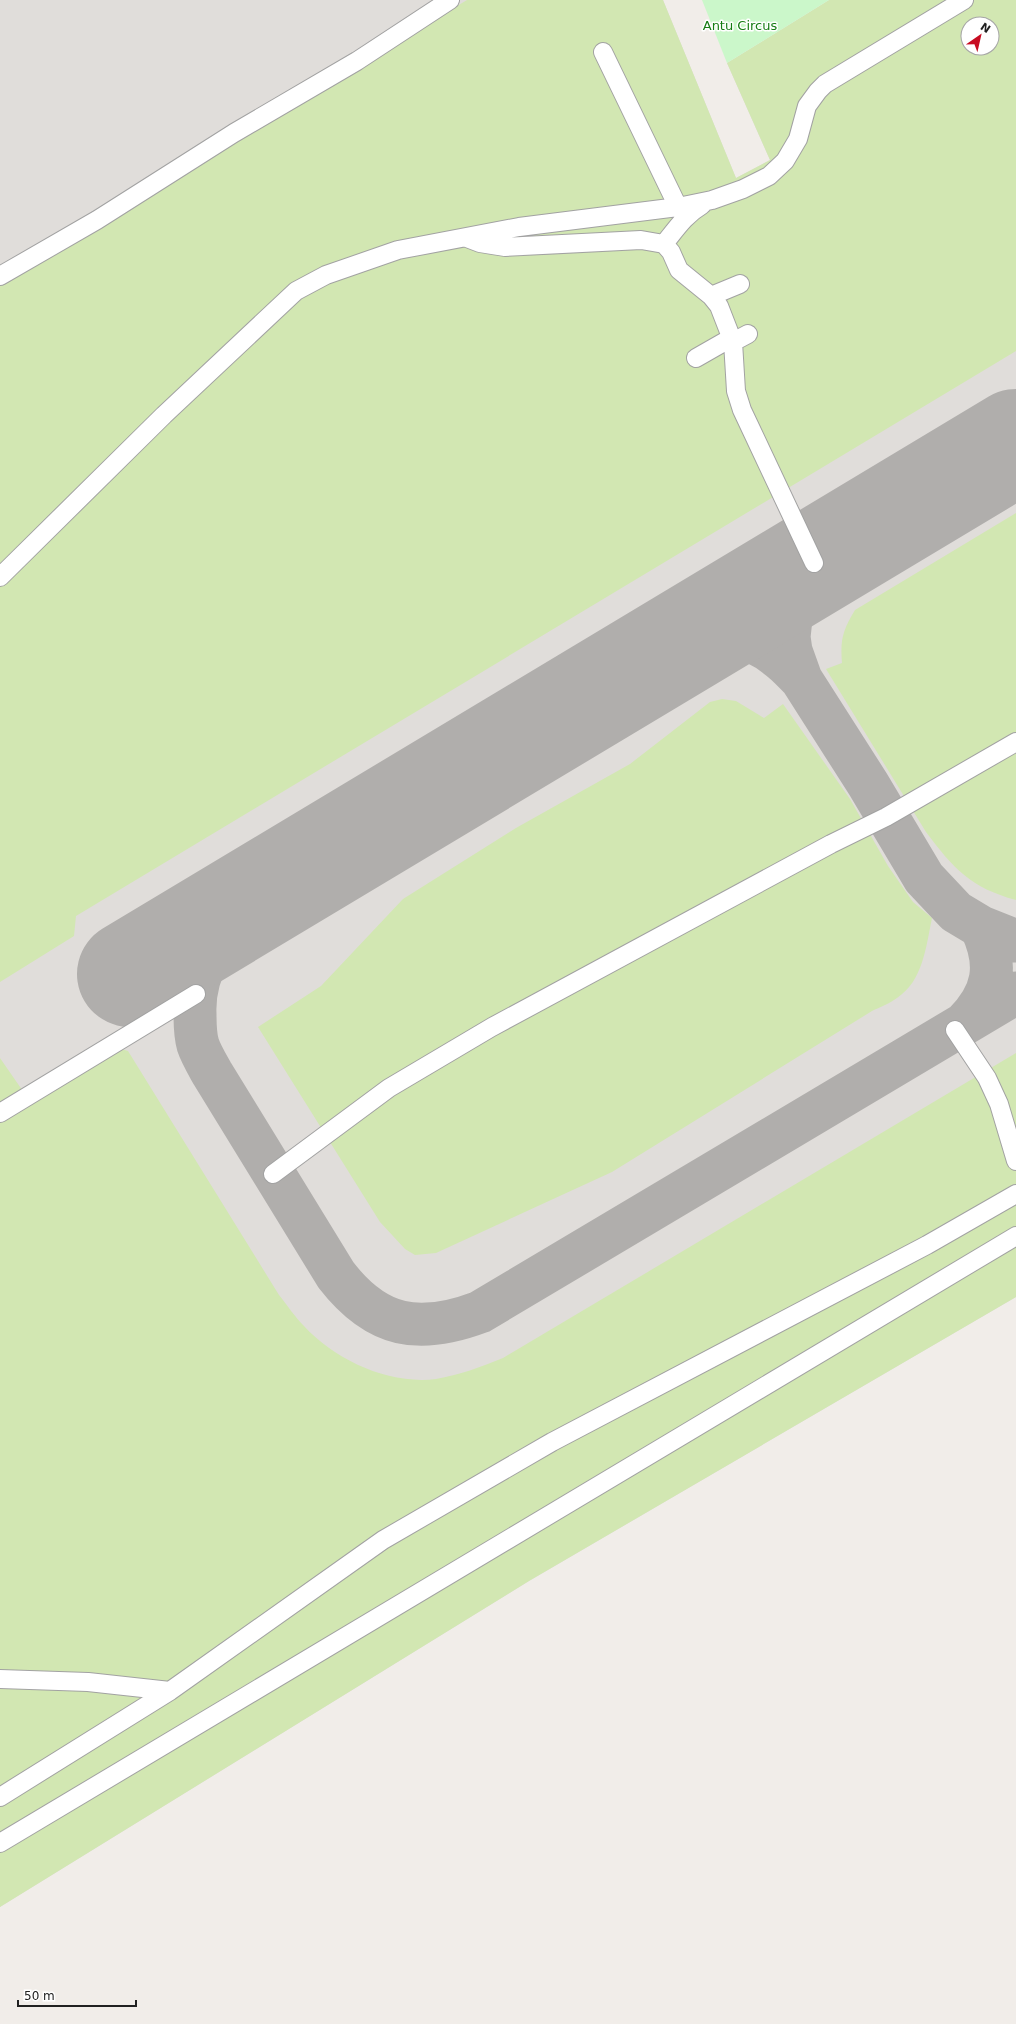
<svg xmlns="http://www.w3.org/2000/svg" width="1016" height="2024" font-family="'DejaVu Sans',sans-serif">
	<rect width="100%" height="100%" fill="#f1ede9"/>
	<!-- airport -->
	<path fill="#e0ddda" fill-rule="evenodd" d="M0 0H663L736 178 770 160 727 63 829 0H1016V1297L529 1581 0 1907ZM968 24H992V48H968Z"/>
	<!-- grass -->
	<path fill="#d2e7b2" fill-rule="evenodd" d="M467 0H663L736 178 770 160 727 63 829 0H1016V351L76 916 74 936 0 982V282ZM968 24H992V48H968Z
		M1016 513V900C971 888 953 868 926 832L826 669 842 663C840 639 843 630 855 610Z
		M722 699 736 701 764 718 783 704 850 799 888 866 913 902 932 918C926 947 923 981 897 998 889 1004 880 1007 872 1011L612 1172 436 1253 415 1255 405 1249 380 1222 258 1027 321 986 403 899 516 828 630 764 710 702Z
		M108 1045 128 1051 279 1295C287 1305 295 1317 304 1326 335 1360 389 1385 436 1379 459 1375 481 1367 503 1358L1016 1053V1297L529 1581 0 1907V1058L27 1097Z"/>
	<!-- park -->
	<path fill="#cbf7ca" d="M702 0H829L727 63Z"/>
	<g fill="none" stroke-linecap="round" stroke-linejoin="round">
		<!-- taxiway -->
		<path stroke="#b0aeac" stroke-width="43" d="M822 558 808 562 793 600 789 637 791 651 801 679 868 784 924 878 956 912 981 927 1016 941
			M677 646 688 633C717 629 753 637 776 656 785 662 793 671 801 679
			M250 902C220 934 193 967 195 1014 195 1025 195 1035 198 1045 201 1054 207 1064 212 1073L336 1275C377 1328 419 1335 480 1312L1016 993
			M964 1024C994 994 999 965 981 927"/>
		<!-- runway -->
		<path stroke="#b0aeac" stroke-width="106" d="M130 974 1016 442"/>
		<!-- minor casing -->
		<g stroke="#a2a2a2" stroke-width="20">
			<path id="minor" d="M603 52 678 207
				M467 238 480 243 505 247 641 240 664 244 671 252 679 270 711 296 719 306 733 342 736 391 742 410 814 563
				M664 244C676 229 685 215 702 205
				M0 276 97 220 234 133 357 61 450 0
				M711 296 740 284
				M733 342 748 334
				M696 358 731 338
				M0 577 164 415 296 291 326 275 398 250 519 227 678 207 712 200 743 189 769 176 785 161 798 139 807 106 818 91 825 84 964 0
				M955 1030 987 1078 999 1104 1016 1161
				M0 1113 196 994
				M273 1174 389 1088 492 1027 831 844 886 817 1016 742
				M0 1679 88 1682 170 1691
				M0 1797 170 1691 383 1540 552 1442 927 1245 1016 1194
				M0 1843 1016 1236"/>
		</g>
		<!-- minor -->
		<use href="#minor" stroke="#fff" stroke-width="18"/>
	</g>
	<g text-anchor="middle" stroke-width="3" stroke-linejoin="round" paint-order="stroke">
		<!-- park labels -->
		<g font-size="13" fill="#167c13" stroke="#fff">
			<text x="740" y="30">Antu Circus</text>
		</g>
	</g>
	<!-- north arrow -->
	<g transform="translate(980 36) rotate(34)"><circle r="19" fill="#ffffff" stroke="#a6a6a6"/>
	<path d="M0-3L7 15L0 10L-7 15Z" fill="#c70c21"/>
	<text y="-6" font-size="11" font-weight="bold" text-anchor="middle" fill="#212121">N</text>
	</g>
	<!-- scale -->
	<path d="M18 2000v6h118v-6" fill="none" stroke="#212121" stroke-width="2"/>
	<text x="24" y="2000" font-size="12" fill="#212121" stroke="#ffffff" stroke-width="3" paint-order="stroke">50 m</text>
</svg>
